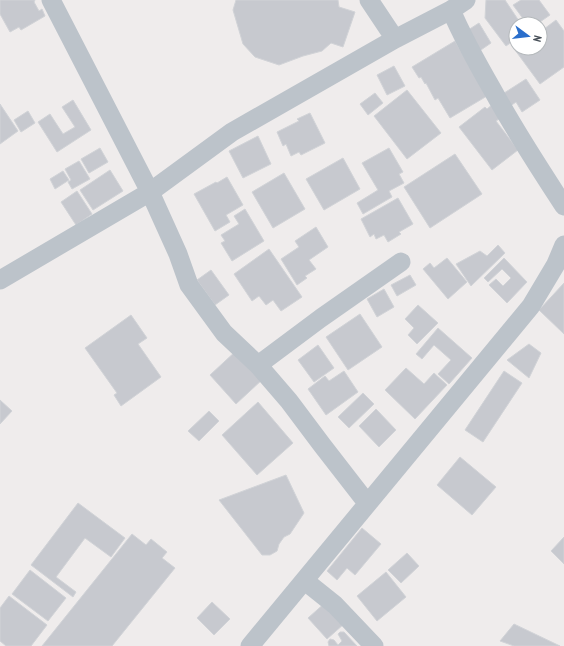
<svg xmlns="http://www.w3.org/2000/svg" width="564" height="646" font-family="'PT Sans Narrow',sans-serif">
	<rect width="100%" height="100%" fill="#efecec"/>
	<!-- building -->
	<path fill="#c7c9cf" stroke="#d1d3d7" d="M0 0H35L34 2 39 11 42 9 45 16 21 30 19 27 10 32 0 14Z
		M236 0H338L339 7 355 12 343 47 331 43 322 51 303 56 279 65 255 57 243 44 233 10Z
		M486 0H505L521 24H516V39L506 46 485 18Z
		M521 0H539L550 15 537 24H527L513 5Z
		M556 20 564 31V67L540 84 515 50 518 48H540V32Z
		M479 23 491 43 478 52 465 32Z
		M455 41 487 96 450 118 438 98 435 100 426 83 425 84 421 77 419 78 412 67Z
		M394 66 405 86 387 95 377 75Z
		M526 79 540 100 522 112 516 102 509 107 501 95Z
		M407 90 441 133 407 159 374 116Z
		M375 93 383 103 368 115 360 104Z
		M73 100 91 130 57 152 38 122 50 114 63 134 75 127 62 107Z
		M0 104 18 131 0 144Z
		M493 104 502 117 496 121 518 150 492 170 459 127 485 107 487 109Z
		M28 111 35 123 21 132 14 120Z
		M310 113 325 143 301 155 299 152 291 156 286 144 283 146 277 132 299 121 297 119Z
		M258 136 271 164 243 178 229 151Z
		M100 148 108 162 89 173 81 159Z
		M389 148 403 172 399 174 404 183 389 191 392 197 363 214 357 203 378 190 362 163Z
		M455 154 482 194 430 228 404 187Z
		M343 158 360 189 324 210 306 179Z
		M79 161 90 179 72 189 68 182 71 180 65 169Z
		M110 170 123 191 93 210 80 190Z
		M63 171 69 180 55 189 50 179Z
		M284 173 305 209 273 228 252 192Z
		M227 177 243 205 226 215 230 222 215 231 194 194 216 182 217 183Z
		M77 191 92 214 76 225 61 202Z
		M398 198 413 224 399 232 401 234 388 242 384 235 376 239 374 234 370 237 361 219Z
		M245 209 264 241 232 261 221 243 225 241 221 235 239 224 234 216Z
		M316 227 328 247 309 260 316 269 305 276 307 278 297 285 281 259 299 247 295 241Z
		M498 245 505 253 471 286 456 264 480 251 487 256Z
		M269 249 302 297 281 311 273 300 266 305 259 296 252 301 234 274Z
		M447 258 467 282 448 299 423 269 430 263 434 268Z
		M504 258 527 282 507 303 489 285 496 279 503 286 511 278 502 269 488 282 484 278Z
		M211 270 229 295 215 305 197 280Z
		M410 275 416 285 397 296 391 285Z
		M564 283V334L539 310Z
		M384 289 394 307 377 317 367 299Z
		M418 305 438 323 417 344 408 335 414 328 405 319Z
		M360 314 382 347 348 370 326 337Z
		M131 315 147 338 138 344 161 377 121 406 114 395 117 393 85 348Z
		M438 328 472 358 449 384 438 374 451 360 434 345 422 359 416 354Z
		M529 344 541 353 529 378 507 360Z
		M318 345 334 368 314 382 298 360Z
		M237 350 263 379 236 404 210 375Z
		M406 368 424 384 434 373 447 385 415 419 385 390Z
		M344 371 358 392 326 415 308 389 325 376 329 381Z
		M504 371 522 383 483 442 465 430Z
		M363 393 374 404 349 428 338 417Z
		M0 400 12 411 0 424Z
		M258 402 293 443 257 475 222 435Z
		M376 409 396 430 379 447 359 426Z
		M209 411 219 421 199 441 188 431Z
		M460 457 496 487 472 515 437 485Z
		M286 475 304 513 290 534 284 537 279 544 277 551 270 555H262L219 500Z
		M78 503 125 538 111 557 85 538 56 577 76 592 73 597 31 565Z
		M362 528 381 544 355 575 347 568 337 580 327 571Z
		M132 534 146 545 151 539 167 552 162 558 175 568 112 646H42Z
		M564 537V564L551 551Z
		M407 553 419 566 401 583 388 570Z
		M30 570 66 598 48 621 12 594Z
		M386 572 406 597 377 621 357 596Z
		M9 596 47 625 31 646H6L0 641V608Z
		M212 602 230 619 214 635 197 618Z
		M326 602 344 624 327 639 308 618Z
		M514 624 560 646H514L500 641Z
		M340 632H344L357 646H329L328 642 330 639 334 640 338 645 342 641 338 634Z"/>
	<g fill="none" stroke-linecap="round" stroke-linejoin="round">
		<!-- minor -->
		<path stroke="#bcc3ca" stroke-width="19" d="M51 0 150 192 178 254 189 285 224 333 258 365 289 401 322 445 367 503
			M369 0 395 39 451 10 466 0
			M451 10C463 38 477 63 492 89 514 129 539 168 564 206
			M0 280 150 192 232 132 395 39
			M258 365 321 318 401 262
			M305 581 335 605 374 646
			M250 646 531 306 556 264 564 245"/>
	</g>
	<!-- north arrow -->
	<g transform="translate(528 36) rotate(105)"><circle r="19" fill="#ffffff" stroke="#b5b9bc"/>
	<path d="M0-3L7 15L0 10L-7 15Z" fill="#2a6ecb"/>
	<text y="-6" font-size="11" font-weight="bold" text-anchor="middle" fill="#474f58">N</text>
	</g>
</svg>
